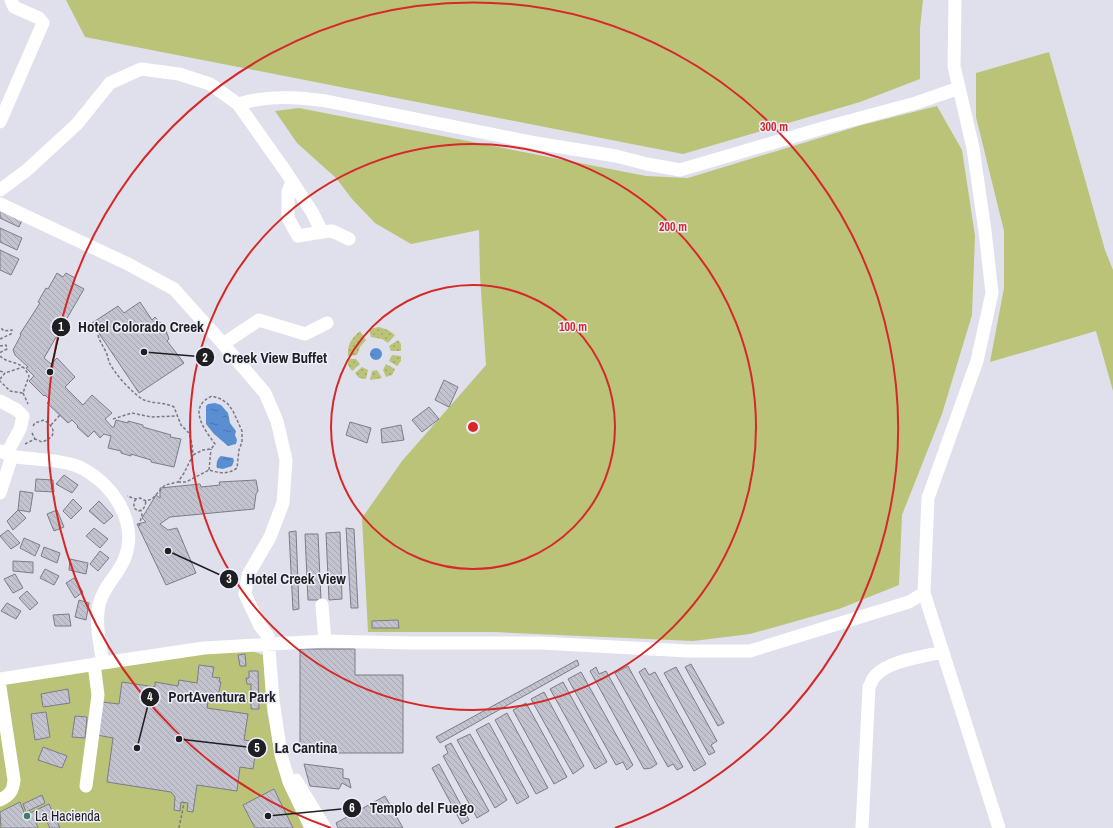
<svg xmlns="http://www.w3.org/2000/svg" width="1113" height="828" font-family="'Archivo Narrow',sans-serif">
	<defs>
		<pattern id="garden-dots" width="8" height="8" patternUnits="userSpaceOnUse"><rect width="8" height="8" fill="#bbc378"/><path d="M2 2h.1M6 6h.1" fill="none" stroke="#a0a768" stroke-width="1.8" stroke-linecap="round"/></pattern>
		<pattern id="water-ripples" width="26" height="14" patternUnits="userSpaceOnUse"><rect width="26" height="14" fill="#5a8ed3"/><path d="M2 4q2-2 4 0t4 0M15 11q2-2 4 0t4 0" fill="none" stroke="#4a73ab"/></pattern>
		<pattern id="building-back-hatch" width="6" height="6" patternUnits="userSpaceOnUse"><rect width="6" height="6" fill="#c3c3cf"/><path d="M-1 5l2 2M0 0l6 6M5-1l2 2" fill="none" stroke="#a7a7b1"/></pattern>
	</defs>
	<rect width="100%" height="100%" fill="#dfe0ec"/>
	<!-- green -->
	<path fill="#bbc378" d="M66 0H923L920 28V79L860 102 683 154 85 37Z
		M1049 52 1105 250 1113 270V391L1096 331 990 362 1004 288V231L976 117V73Z
		M937 106 962 150 975 236 972 315 942 414 902 515 899 585 839 609 750 634 693 641 494 632H368L362 518 402 461 486 365 480 276 479 230 411 244 375 223 352 199 336 178 297 143 275 111 299 108 646 176 688 178 862 125Z
		M244 648 263 655 267 711 276 760 306 828H0V684Z"/>
	<!-- garden -->
	<path fill="url(#garden-dots)" d="M379 327 388 330 395 335 388 343 382 339 371 337 369 329Z
		M360 331 366 340 360 347 357 355 348 356C347 344 352 338 360 331Z
		M398 340 401 344V351H391L389 346Z
		M392 355 401 356V361L397 366 389 361Z
		M348 359H356L360 364 352 371 348 365Z
		M386 364 395 369 392 375 386 377 383 370Z
		M362 367 368 370 366 379 359 378 355 373Z
		M377 370 382 378 370 380 372 371Z"/>
	<!-- water -->
	<path fill="url(#water-ripples)" d="M370 354a6 6 0 1 1 12 0a6 6 0 1 1-12 0Z
		M215 403 221 405 228 413 230 423 236 431 235 435 237 440 236 444 228 446 214 434 206 424V406L208 404Z
		M221 456 233 458 234 461 232 466 223 469 217 468C216 465 217 458 221 456Z"/>
	<!-- building -->
	<path fill="url(#building-back-hatch)" stroke="#7b7c87" d="M0 210 22 220 19 227 0 218Z
		M0 228 22 238 17 250 0 242Z
		M0 250 19 259 11 275 0 270Z
		M57 273 63 277 66 273 75 278 73 283 84 289 44 358 51 364 57 358 75 377 65 387 83 405 92 395 112 413 105 419 112 427H114L116 420 128 423V421L143 425V427L171 435 170 437 181 439 174 467 151 462V460L131 454V456L121 453V451L108 448 111 436 104 434 100 438 94 431 88 437 77 427 78 426 72 420 68 423 47 403 50 400 45 395 44 396 29 381 34 376 26 368 28 367 15 355 13 350 21 335 20 334 40 303 38 302 46 288 48 289Z
		M140 302 152 320 155 317 165 328 169 339 167 341 184 363 139 393 92 323 118 306 124 313Z
		M444 380 458 387 449 407 435 400Z
		M429 407 439 419 422 432 412 420Z
		M350 422 371 428 367 443 346 435Z
		M401 425 404 440 382 443 381 429Z
		M64 475 78 485 72 493 56 484Z
		M36 479 53 480 54 492 35 491Z
		M256 480 258 491 256 494 254 509 170 517 160 524 168 530 177 528 196 573 166 585 137 524 146 522 142 518 156 495 160 498V488L200 484 201 487 220 485 219 482Z
		M20 491 33 493 30 512 18 510Z
		M73 499 82 508 71 519 63 511Z
		M99 501 113 516 104 524 89 511Z
		M18 510 26 518 13 530 7 521Z
		M57 510 64 527 54 531 47 514Z
		M94 528 108 539 100 548 86 536Z
		M346 528 354 529 358 608H351Z
		M8 530 20 543 11 549 0 536Z
		M296 531 299 609 293 610 289 532Z
		M340 532 342 599 329 600 326 533Z
		M305 534H318L321 600H308Z
		M24 538 40 545 35 556 20 548Z
		M44 547 60 553 57 563 41 556Z
		M100 551 109 558 98 571 90 564Z
		M70 559 88 563 86 574 69 570Z
		M13 561 33 562V573L13 571Z
		M45 569 59 576 54 585 40 578Z
		M15 574 23 588 13 593 4 579Z
		M74 578 83 592 75 598 66 583Z
		M27 591 38 603 30 610 19 598Z
		M79 600 89 603 86 620 75 617Z
		M7 603 21 611 16 619 1 611Z
		M69 614 71 626H55L53 615Z
		M398 620 399 628H372V621Z
		M300 649H355V675H403V753H300Z
		M245 654 246 666H240L238 655Z
		M577 660 579 665 440 743 436 737Z
		M691 664 724 723 718 726 685 667Z
		M199 665 214 667 212 677 220 678 219 682H221L218 696 209 695 207 708 248 714 244 740 257 742 253 769 240 767 237 791 197 785 193 812 187 811 188 803 181 802 180 811 174 810 175 797 171 792 107 782 113 738 97 735 102 702 119 704 122 682 155 687V682L178 686 179 680 197 683Z
		M628 666 683 767 677 770 673 764 668 767 615 673Z
		M596 667 599 674 606 671 657 764 651 768 644 769 590 671Z
		M676 667 717 741 711 745 715 752 709 755 664 673Z
		M645 668 649 675 655 672 706 764 694 771 639 672Z
		M249 671H258L259 709H251V684H247L246 678H249Z
		M581 672 633 765 627 770 623 762 616 765 568 679Z
		M563 682 607 762 595 769 550 689Z
		M68 689 70 703 43 707 41 694Z
		M544 692 584 766 573 774 531 699Z
		M526 703 567 777 554 784 513 710Z
		M46 712 50 737 35 740 31 714Z
		M507 713 548 788 536 794 495 720Z
		M75 716 87 717 85 738 72 737Z
		M489 723 529 797 517 804 476 730Z
		M470 734 507 800 495 808 457 740Z
		M451 743 489 811 477 818 443 756 448 753 445 746Z
		M43 747 67 756 62 768 38 760Z
		M304 764 343 769V778L349 779 351 788 342 783 339 789 310 786Z
		M439 764 469 820 462 824 432 768Z
		M274 789 293 828H255L243 805Z
		M42 795 45 803 26 812 23 804Z
		M385 796 403 828H338L336 823Z
		M20 802 25 815 49 804 60 828H50L44 816 35 821 38 828H1L0 812Z"/>
	<g fill="none" stroke-linecap="round" stroke-linejoin="round">
		<!-- path -->
		<path stroke="#787981" stroke-width="1.5" stroke-dasharray="3 2" stroke-linecap="butt" d="M98 335C100 342 103 346 106 352 108 356 108 360 110 364 116 375 133 394 144 400 154 404 165 402 174 407L181 425 189 433 192 444 193 455 184 473 178 482 165 485 152 499 146 501 140 498 136 499 127 496
			M0 339 11 334 12 330 4 331 1 328
			M0 346 6 345 7 349 1 352 0 354
			M0 356C7 363 17 361 24 368 26 370 28 374 29 376L23 393 10 391 0 381
			M0 371 5 373
			M0 379 5 373 23 367
			M23 393 28 404
			M113 419 132 413 151 417 178 416
			M51 425 60 415
			M33 426 35 423 44 420C56 428 57 437 42 442L35 439
			M25 444 35 439 31 431
			M209 470 211 449
			M178 482H186L209 470C219 473 228 475 237 468L239 450 242 442V431L233 411 228 404 221 399 212 396C187 407 204 429 215 444L211 449 203 450 193 455
			M136 499 134 502V508L138 511C144 510 145 507 146 501
			M139 526 142 515 141 510
			M179 828 184 803"/>
		<!-- minor -->
		<path stroke="#fff" stroke-width="13" d="M238 104C269 95 294 97 326 101L536 143 616 156 647 164 680 170 823 128 916 103 959 88
			M0 122 43 23 39 18 14 7 11 0
			M292 181 288 192V218L298 236 322 232 332 231 349 239
			M0 190 27 170 77 124 110 83 141 69 179 74 210 84 238 104 286 172 312 212 322 232
			M0 204 128 264 174 289 218 338 265 393 277 421 286 460 283 503 270 537 248 575 245 594 260 626 268 636 273 700 281 755 289 782 311 828
			M223 344 259 320 305 334 327 323
			M0 401 17 410 23 416 20 429 7 453
			M0 451C6 453 11 456 17 457 37 460 58 459 77 466 112 481 140 523 124 560 117 576 103 587 99 605 95 624 100 644 103 663
			M0 493 12 456
			M924 593 999 828
			M322 605 325 641
			M0 679 103 663 204 648 325 641 411 643H541L688 651H750L909 602 924 593 928 498 977 361 992 293 985 231 973 148 954 66 955 0
			M0 687 14 780C13 791 10 795 0 800
			M296 780 325 828
			M86 786 98 695 94 664
			M862 828 869 687C871 684 872 679 875 676 890 660 922 657 943 652"/>
	</g>
	<!-- distance rings -->
	<g fill="none" stroke="#d62828" stroke-width="2">
		<circle cx="473" cy="427" r="142"/>
		<circle cx="473" cy="427" r="283"/>
		<path d="M331 828A425 425 0 1 1 615 828"/>
	</g>
	<!-- markers -->
	<circle fill="#3f7e6b" stroke="#edeefa" stroke-width="1.5" cx="27" cy="816" r="4"/>
	<g text-anchor="middle" stroke-width="3" stroke-linejoin="round" paint-order="stroke">
		<!-- poi labels -->
		<g font-size="14" fill="#1f1f23" stroke="#edeefa" text-anchor="start">
			<text x="35" y="821">La Hacienda</text>
		</g>
	</g>
	<circle cx="473" cy="427" r="6" fill="#d62828" stroke="#edeefa" stroke-width="2"/>
	<g font-size="12" text-anchor="middle" font-weight="bold" fill="#d62828" stroke="#edeefa" stroke-width="3" stroke-linejoin="round" paint-order="stroke">
		<text x="774" y="131">300 m</text>
		<text x="673" y="231">200 m</text>
		<text x="573" y="331">100 m</text>
	</g>
	<!-- callouts -->
	<path fill="none" stroke="#1f1f23" stroke-width="1.5" d="M50 372L61 327M144 352L205 357M168 551L229 579M137 748L150 697M179 739L257 748M268 816L352 808"/>
	<g fill="#1f1f23" stroke="#edeefa" stroke-width="1.5">
		<circle cx="50" cy="372" r="4"/>
		<circle cx="144" cy="352" r="4"/>
		<circle cx="168" cy="551" r="4"/>
		<circle cx="137" cy="748" r="4"/>
		<circle cx="179" cy="739" r="4"/>
		<circle cx="268" cy="816" r="4"/>
		<circle cx="61" cy="327" r="10"/>
		<circle cx="205" cy="357" r="10"/>
		<circle cx="229" cy="579" r="10"/>
		<circle cx="150" cy="697" r="10"/>
		<circle cx="257" cy="748" r="10"/>
		<circle cx="352" cy="808" r="10"/>
	</g>
	<g font-size="12" text-anchor="middle" font-weight="bold" fill="#fff">
		<text x="61" y="331">1</text>
		<text x="205" y="362">2</text>
		<text x="229" y="583">3</text>
		<text x="150" y="701">4</text>
		<text x="257" y="752">5</text>
		<text x="352" y="812">6</text>
	</g>
	<g font-size="15" text-anchor="middle" font-weight="bold" fill="#1f1f23" stroke="#edeefa" stroke-width="3" stroke-linejoin="round" paint-order="stroke">
		<text x="141" y="332">Hotel Colorado Creek</text>
		<text x="275" y="363">Creek View Buffet</text>
		<text x="296" y="584">Hotel Creek View</text>
		<text x="222" y="702">PortAventura Park</text>
		<text x="306" y="753">La Cantina</text>
		<text x="422" y="813">Templo del Fuego</text>
	</g>
</svg>
